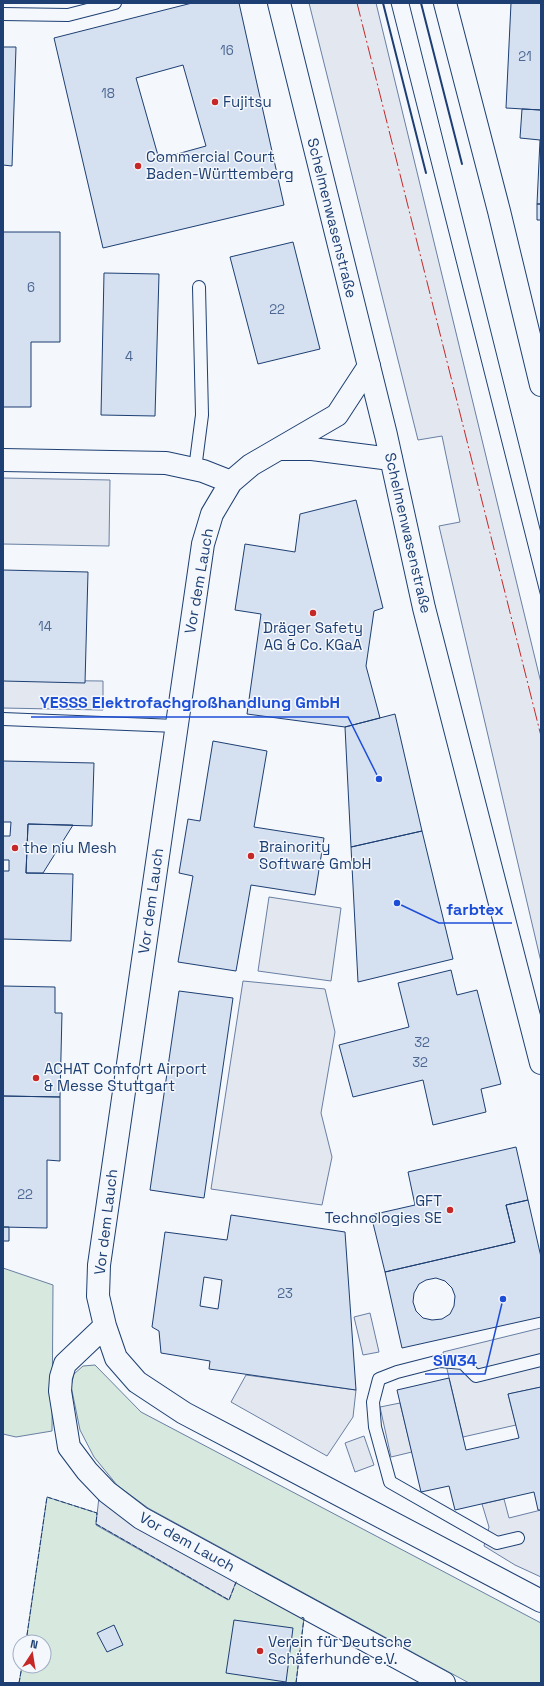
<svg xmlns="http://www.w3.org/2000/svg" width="544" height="1686" font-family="'Space Grotesk',sans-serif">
	<rect width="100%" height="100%" fill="#f4f7fb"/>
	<!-- green -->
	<path fill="#d7e8df" stroke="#687fa3" d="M3 1268 53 1285 52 1431 16 1437 3 1434Z
		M95 1365 141 1412 541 1623V1683H469L148 1508 117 1485 94 1457 80 1430 71 1386 74 1374 83 1366Z
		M47 1497 97 1513 96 1525 228 1600 237 1579 304 1618 296 1683H19L22 1666H44V1642H26Z"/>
	<!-- parking -->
	<path fill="#e3e8f0" stroke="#687fa3" d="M309 3H376L541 683V962L439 526 460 522 442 436 418 440Z
		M3 478 110 480 109 546 3 544Z
		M3 680 103 681V710L3 708Z
		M269 897 341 908 331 981 258 971Z
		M243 981 325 989 335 1032 321 1113 332 1157 322 1205 211 1189Z
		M370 1313 379 1352 363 1355 354 1317Z
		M541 1328V1387L508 1394 516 1425 463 1437 443 1352Z
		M246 1375 356 1390 353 1417 327 1456 231 1402Z
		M400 1403 412 1452 391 1457 380 1407Z
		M364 1436 374 1465 355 1472 345 1443Z
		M99 1497 237 1579 229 1600 96 1524Z
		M504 1499 509 1518 541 1510V1577L515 1565 484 1546 489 1527 482 1504Z"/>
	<!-- building -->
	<path fill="#d5e0f0" stroke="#1d3f73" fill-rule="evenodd" d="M192 3H239L284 205 103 248 54 38ZM183 65 206 146 159 159 136 78Z
		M511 3H541V110L506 108Z
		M3 47H16L12 166 3 165Z
		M522 109 541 110V204H537L540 140 520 138Z
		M537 204H541V220H537Z
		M3 232H60V342H31V407H3Z
		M293 242 320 349 258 364 230 257Z
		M104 273 159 274 155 416 101 415Z
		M356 500 383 608 374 611 366 666 380 718 345 727 247 714 261 614 235 610 245 544 295 552 300 514Z
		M3 570 88 572 85 683 3 681Z
		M395 714 422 831 351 847 345 727Z
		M213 741 267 751 254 827 324 838 315 895 251 885 236 971 178 962 193 876 179 873 188 819 200 821Z
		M3 761 94 763 92 826 28 824 26 873 73 874 71 941 3 939V871H9V860H3V836H10L11 822H3Z
		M28 824 73 825 43 873H26Z
		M422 831 453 959 358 982 351 847Z
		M451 970 457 995 477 990 501 1084 481 1089 486 1112 433 1125 423 1080 353 1097 339 1045 409 1027 398 983Z
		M3 986 55 987V1013H62L60 1097 3 1096Z
		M179 991 233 998 204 1198 150 1190Z
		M3 1096 60 1097V1161L47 1160V1228L3 1227Z
		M516 1147 528 1200 506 1205 515 1242 385 1272 371 1215 415 1205 408 1172Z
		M528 1200 541 1257V1317L402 1348 385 1272 515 1242 506 1205ZM436 1278 445 1281 452 1288 455 1296 454 1306 450 1314 442 1319 432 1320 423 1318 416 1311 413 1302 414 1293 419 1284 426 1280Z
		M231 1215 345 1232 356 1390 209 1369 210 1361 161 1353 159 1331 152 1327 165 1232 227 1240ZM204 1277 222 1280 218 1309 200 1306Z
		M3 1227H9V1241H3Z
		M449 1378 466 1450 519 1438 508 1394 541 1387V1510H538L534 1492 455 1510 449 1486 421 1492 397 1390Z
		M234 1620 293 1628 286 1682 226 1673Z
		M114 1625 123 1645 107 1652 97 1633Z"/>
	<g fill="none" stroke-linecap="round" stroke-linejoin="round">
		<!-- service casing -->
		<g stroke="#1d3f73" stroke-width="14">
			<path id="service" d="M3 14 68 15 115 3
				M195 469 202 415 199 287
				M3 719 176 726
				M518 1538 497 1543 390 1482 375 1427 373 1402 379 1379 397 1372 440 1361 463 1363 476 1376 541 1360"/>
		</g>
		<!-- minor casing -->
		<g stroke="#1d3f73" stroke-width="24">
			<path id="minor" d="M369 366 337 415 251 465 231 482 212 514 203 544 99 1265 98 1296 105 1326 116 1358 137 1382 184 1413 541 1601
				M282 449H312L391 459
				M3 460 166 463 203 471 231 482
				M105 1326 65 1364 61 1377 60 1391 69 1447 87 1471 107 1492 141 1518 444 1683"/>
		</g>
		<!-- tertiary casing -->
		<g stroke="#1d3f73" stroke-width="24">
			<path id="tertiary" d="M279 3 386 435 424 608 541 1063
				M445 3 499 211 541 385"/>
		</g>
		<!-- service -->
		<use href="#service" stroke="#f4f7fb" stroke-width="12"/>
		<!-- minor -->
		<use href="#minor" stroke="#f4f7fb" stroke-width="22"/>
		<!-- tertiary -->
		<use href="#tertiary" stroke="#f4f7fb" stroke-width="22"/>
		<!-- tram -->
		<path stroke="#1d3f73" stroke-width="1" d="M391 3 541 597
			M409 3 541 533"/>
		<!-- fence -->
		<path stroke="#1d3f73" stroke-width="1" stroke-dasharray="5 2" stroke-linecap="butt" d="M26 1642 47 1497 97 1513 96 1524 229 1600 237 1580
			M19 1683 22 1666
			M296 1683 304 1618 301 1617"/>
		<!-- wall -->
		<path stroke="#1d3f73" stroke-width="2" d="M383 3 426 173
			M421 3 462 164"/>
		<!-- power -->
		<path stroke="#c62828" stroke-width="1" stroke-dasharray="14 3 2 3" stroke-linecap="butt" d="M357 3 541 736"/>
	</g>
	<!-- markers -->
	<g fill="#c62828" stroke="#f4f7fb" stroke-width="1.5">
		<circle cx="215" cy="102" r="4"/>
		<circle cx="138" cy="166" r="4"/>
		<circle cx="313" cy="613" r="4"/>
		<circle cx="15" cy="848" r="4"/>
		<circle cx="251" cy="856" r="4"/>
		<circle cx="36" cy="1078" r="4"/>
		<circle cx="450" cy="1210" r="4"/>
		<circle cx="260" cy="1651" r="4"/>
	</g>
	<g text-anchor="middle" stroke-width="3" stroke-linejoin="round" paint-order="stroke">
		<!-- number labels -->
		<g font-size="13" fill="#4b6792">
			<text x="227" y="55">16</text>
			<text x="525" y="61">21</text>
			<text x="108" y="98">18</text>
			<text x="31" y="292">6</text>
			<text x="277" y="314">22</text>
			<text x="129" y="361">4</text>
			<text x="45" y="631">14</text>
			<text x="422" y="1047">32</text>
			<text x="420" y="1067">32</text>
			<text x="25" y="1199">22</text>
			<text x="285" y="1298">23</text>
		</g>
		<!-- poi labels -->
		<g font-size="15" fill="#1d3f73" stroke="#f4f7fb" text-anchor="start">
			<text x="223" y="107">Fujitsu</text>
			<text x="146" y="162">Commercial Court<tspan x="146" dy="17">Baden-Württemberg</tspan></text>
			<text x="313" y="633" text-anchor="middle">Dräger Safety<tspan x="313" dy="17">AG &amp; Co. KGaA</tspan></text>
			<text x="259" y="852">Brainority<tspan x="259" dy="17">Software GmbH</tspan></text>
			<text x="23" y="853">the niu Mesh</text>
			<text x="44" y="1074">ACHAT Comfort Airport<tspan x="44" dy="17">&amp; Messe Stuttgart</tspan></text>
			<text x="442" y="1206" text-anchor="end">GFT<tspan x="442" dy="17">Technologies SE</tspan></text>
			<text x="268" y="1647">Verein für Deutsche<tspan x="268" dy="17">Schäferhunde e.V.</tspan></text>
		</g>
		<!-- street labels -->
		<g font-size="15" fill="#1d3f73" stroke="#f4f7fb">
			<text transform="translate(332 218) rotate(76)" y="5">Schelmenwasenstraße</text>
			<text transform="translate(408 533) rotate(77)" y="5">Schelmenwasenstraße</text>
			<text transform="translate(199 581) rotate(-80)" y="5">Vor dem Lauch</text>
			<text transform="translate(151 901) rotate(-82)" y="5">Vor dem Lauch</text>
			<text transform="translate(106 1222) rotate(-83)" y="5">Vor dem Lauch</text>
			<text transform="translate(187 1542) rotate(29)" y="5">Vor dem Lauch</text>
		</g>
	</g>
	<!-- callouts -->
	<path fill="none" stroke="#1d4ed8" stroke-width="1.5" d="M379 779L348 717H31M397 903L439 923H512M503 1299L485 1374H425"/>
	<g fill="#1d4ed8" stroke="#f4f7fb" stroke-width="1.5">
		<circle cx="379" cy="779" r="4"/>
		<circle cx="397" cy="903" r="4"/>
		<circle cx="503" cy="1299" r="4"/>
	</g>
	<g font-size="16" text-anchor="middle" font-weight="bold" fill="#1d4ed8" stroke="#f4f7fb" stroke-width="3" stroke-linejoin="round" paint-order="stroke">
		<text x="190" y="708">YESSS Elektrofachgroßhandlung GmbH</text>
		<text x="475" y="915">farbtex</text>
		<text x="455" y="1366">SW34</text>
	</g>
	<!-- border -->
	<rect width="544" height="1686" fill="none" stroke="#1d3f73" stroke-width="8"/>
	<!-- north arrow -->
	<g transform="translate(32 1654) rotate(12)"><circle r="19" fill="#f4f7fb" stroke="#9eadc5"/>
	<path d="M0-3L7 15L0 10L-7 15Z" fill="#c62828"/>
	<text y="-6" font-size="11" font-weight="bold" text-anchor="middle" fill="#1d3f73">N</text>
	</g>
</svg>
